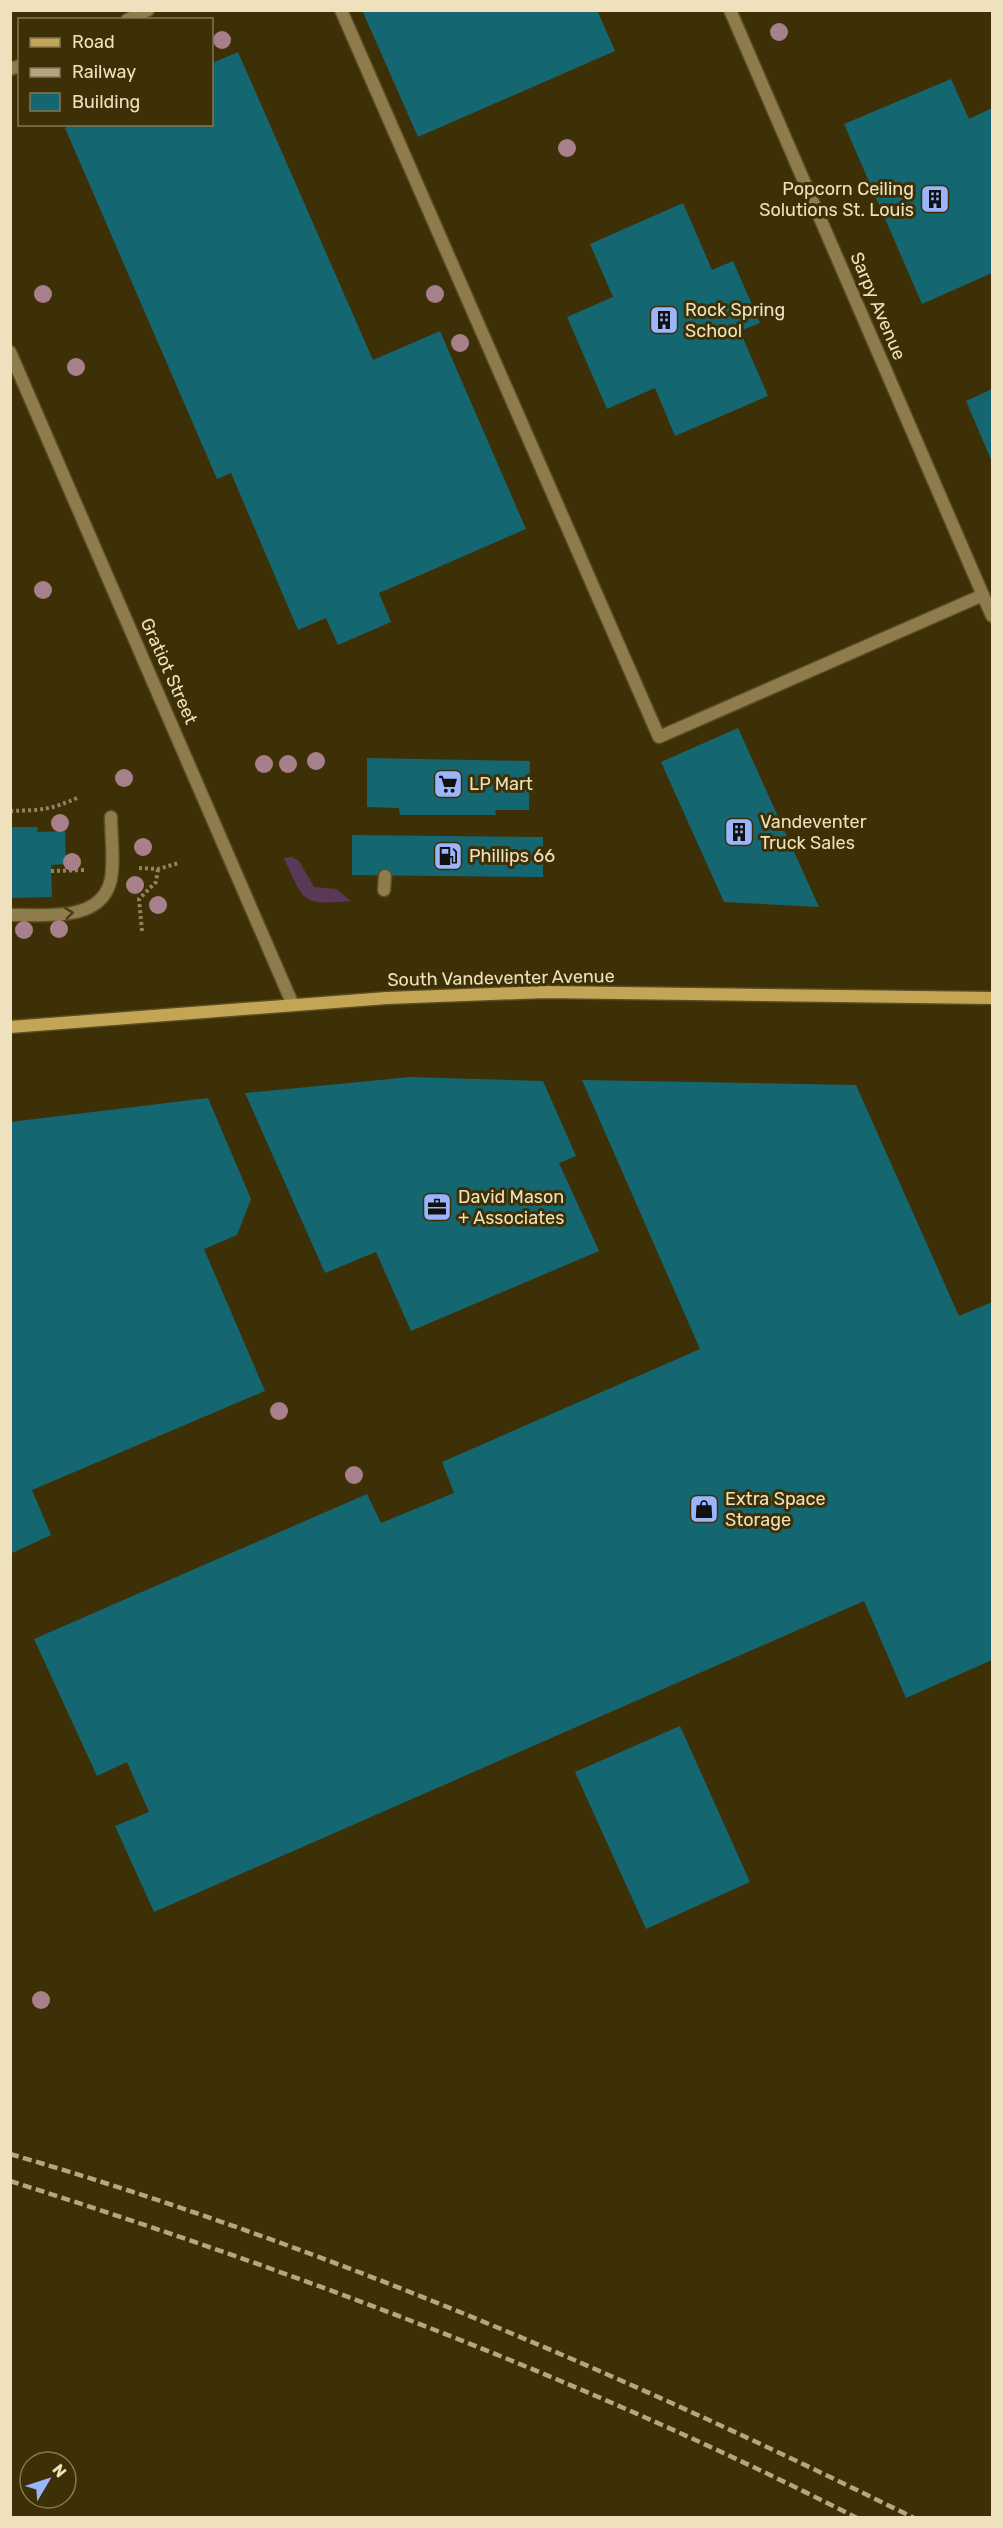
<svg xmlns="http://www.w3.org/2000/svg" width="1003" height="2528" font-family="Rubik,sans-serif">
	<rect width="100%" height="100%" fill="#3e3006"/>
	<!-- green -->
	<path fill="#5a3958" d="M292 857 299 861 314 887 336 889 351 901C300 905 305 903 284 858Z"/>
	<!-- building -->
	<path fill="#146671" d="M362 10H597L615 51 418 137Z
		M238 52 373 360 440 331 526 529 379 593 391 622 338 645 326 618 298 630 231 473 217 479 65 128 72 124H212V63Z
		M951 79 969 119 992 108V273L922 304 844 124Z
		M683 203 712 270 733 261 760 323 740 331 768 396 675 436 655 388 607 409 567 317 613 297 590 244Z
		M992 389V462L966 401Z
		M738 728 819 907 724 902 661 762Z
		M367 758 530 761 529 810H495L496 815H400L399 808 367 807Z
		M10 827H38L37 832 65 831 66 864 51 865 52 897 10 898Z
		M352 835 543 837V877L352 875Z
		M410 1077 543 1081 576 1156 559 1163 599 1251 411 1331 376 1252 325 1273 245 1093Z
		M582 1080 856 1085 959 1316 992 1302V1660L906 1698 864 1601 154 1912 115 1826 149 1812 127 1762 97 1776 34 1639 367 1494 381 1523 454 1493 442 1462 700 1349Z
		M208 1098 251 1199 237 1235 204 1249 265 1391 32 1490 51 1535 10 1554V1122Z
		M680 1726 750 1882 646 1929 575 1772Z"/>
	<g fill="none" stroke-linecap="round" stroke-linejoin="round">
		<!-- service casing -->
		<g stroke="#5a4c23" stroke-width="15">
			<path id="service" d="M341 10 659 737 983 595
				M384 890 385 876
				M10 915C43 914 98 923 110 883 115 866 111 836 111 817"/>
		</g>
		<!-- minor casing -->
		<g stroke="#5a4c23" stroke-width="15">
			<path id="minor" d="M730 10 992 616
				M127 20 148 10
				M10 69 20 66
				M10 352 293 1005"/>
		</g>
		<!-- secondary casing -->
		<g stroke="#5a4c23" stroke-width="15">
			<path id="secondary" d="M10 1027 387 998 545 992 992 998"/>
		</g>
		<!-- path -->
		<path stroke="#92845d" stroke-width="4" stroke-dasharray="3 3" stroke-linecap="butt" d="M10 811C41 810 51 810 79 797
			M139 868 158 869 179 863
			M51 871 85 870
			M142 931 139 899 156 882 158 869"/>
		<!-- service -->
		<use href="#service" stroke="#8e7c4c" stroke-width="12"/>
		<!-- minor -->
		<use href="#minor" stroke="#8e7c4c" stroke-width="12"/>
		<!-- secondary -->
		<use href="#secondary" stroke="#c3a556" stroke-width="12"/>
		<!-- rail -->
		<path stroke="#b4a680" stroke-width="4.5" stroke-dasharray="9 4.5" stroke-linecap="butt" d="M10 2154C322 2245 623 2374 914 2518
			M10 2181C300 2273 586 2380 857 2518"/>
	</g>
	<!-- trees -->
	<g fill="#a7808c">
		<circle cx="779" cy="32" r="9"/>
		<circle cx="222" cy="40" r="9"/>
		<circle cx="567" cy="148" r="9"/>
		<circle cx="43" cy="294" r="9"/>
		<circle cx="435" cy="294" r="9"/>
		<circle cx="460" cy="343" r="9"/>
		<circle cx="76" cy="367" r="9"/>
		<circle cx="43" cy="590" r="9"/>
		<circle cx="316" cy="761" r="9"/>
		<circle cx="264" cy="764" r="9"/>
		<circle cx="288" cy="764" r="9"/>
		<circle cx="124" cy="778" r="9"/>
		<circle cx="60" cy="823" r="9"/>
		<circle cx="143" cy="847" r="9"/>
		<circle cx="72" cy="862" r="9"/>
		<circle cx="135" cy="885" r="9"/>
		<circle cx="158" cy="905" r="9"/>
		<circle cx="59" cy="929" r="9"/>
		<circle cx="24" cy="930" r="9"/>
		<circle cx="279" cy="1411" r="9"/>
		<circle cx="354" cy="1475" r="9"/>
		<circle cx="41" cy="2000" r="9"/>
	</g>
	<!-- one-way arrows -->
	<defs><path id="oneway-chevron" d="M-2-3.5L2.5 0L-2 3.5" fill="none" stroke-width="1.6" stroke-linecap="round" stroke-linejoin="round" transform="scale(1.5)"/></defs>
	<use stroke="#4a3b10" href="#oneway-chevron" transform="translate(69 913) rotate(-7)"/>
	<!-- icons -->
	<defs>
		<g id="building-square" transform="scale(1.5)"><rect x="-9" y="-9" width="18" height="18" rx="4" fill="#9bb5fd" stroke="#3e3006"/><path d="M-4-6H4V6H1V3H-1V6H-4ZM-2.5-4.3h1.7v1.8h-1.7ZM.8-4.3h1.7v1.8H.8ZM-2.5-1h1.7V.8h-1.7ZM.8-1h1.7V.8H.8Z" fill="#111"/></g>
		<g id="supermarket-square" transform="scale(1.5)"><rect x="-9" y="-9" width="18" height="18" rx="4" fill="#9bb5fd" stroke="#3e3006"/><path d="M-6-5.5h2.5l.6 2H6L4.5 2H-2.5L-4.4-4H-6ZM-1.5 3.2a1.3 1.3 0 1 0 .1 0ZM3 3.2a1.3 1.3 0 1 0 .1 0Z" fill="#111"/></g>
		<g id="fuel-square" transform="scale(1.5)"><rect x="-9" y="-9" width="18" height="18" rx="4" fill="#9bb5fd" stroke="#3e3006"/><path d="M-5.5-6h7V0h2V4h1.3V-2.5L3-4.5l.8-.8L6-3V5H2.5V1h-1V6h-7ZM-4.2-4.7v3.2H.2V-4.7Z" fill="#111"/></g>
		<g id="office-square" transform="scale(1.5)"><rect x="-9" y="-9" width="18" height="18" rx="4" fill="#9bb5fd" stroke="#3e3006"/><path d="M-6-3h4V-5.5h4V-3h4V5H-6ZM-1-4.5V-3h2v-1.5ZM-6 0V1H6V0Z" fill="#111"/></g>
		<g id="shop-square" transform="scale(1.5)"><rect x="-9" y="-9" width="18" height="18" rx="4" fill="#9bb5fd" stroke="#3e3006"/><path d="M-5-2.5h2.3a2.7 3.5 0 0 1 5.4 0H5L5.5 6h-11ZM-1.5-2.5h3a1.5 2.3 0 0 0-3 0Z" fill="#111"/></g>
	</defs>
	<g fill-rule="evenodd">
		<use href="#building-square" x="935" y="199"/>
		<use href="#building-square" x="664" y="320"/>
		<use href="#supermarket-square" x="448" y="784"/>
		<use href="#building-square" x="739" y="832"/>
		<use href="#fuel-square" x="448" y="856"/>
		<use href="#office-square" x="437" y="1207"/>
		<use href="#shop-square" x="704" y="1509"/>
	</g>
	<g text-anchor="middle" stroke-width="6" stroke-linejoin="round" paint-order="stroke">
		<!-- poi labels -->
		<g font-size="18" fill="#efe1bd" stroke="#3e3006" text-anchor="start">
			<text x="914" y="195" text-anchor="end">Popcorn Ceiling<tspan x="914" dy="21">Solutions St. Louis</tspan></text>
			<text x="685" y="316">Rock Spring<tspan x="685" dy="21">School</tspan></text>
			<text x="469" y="790">LP Mart</text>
			<text x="760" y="828">Vandeventer<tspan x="760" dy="21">Truck Sales</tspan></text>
			<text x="469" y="862">Phillips 66</text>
			<text x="458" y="1203">David Mason<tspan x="458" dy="21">+ Associates</tspan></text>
			<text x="725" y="1505">Extra Space<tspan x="725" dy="21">Storage</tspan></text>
		</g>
		<!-- street labels -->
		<g font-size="18" fill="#efe1bd" stroke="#3e3006">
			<text transform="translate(878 306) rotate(67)" y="6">Sarpy Avenue</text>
			<text transform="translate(169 671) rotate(66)" y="6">Gratiot Street</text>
			<text transform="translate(501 978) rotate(-1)" y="6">South Vandeventer Avenue</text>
		</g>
	</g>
	<!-- border -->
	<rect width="1003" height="2528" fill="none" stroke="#efe1bd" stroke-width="24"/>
	<!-- legend -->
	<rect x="18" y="18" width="195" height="108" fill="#3e3006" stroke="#85774f" stroke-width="1.5"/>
	<rect x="30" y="38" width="30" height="9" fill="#c3a556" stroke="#85774f" stroke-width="1.5"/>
	<text x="72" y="48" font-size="18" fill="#efe1bd">Road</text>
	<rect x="30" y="68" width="30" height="9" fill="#b4a680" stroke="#85774f" stroke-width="1.5"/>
	<text x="72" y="78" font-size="18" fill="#efe1bd">Railway</text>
	<rect x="30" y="93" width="30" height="18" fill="#146671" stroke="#85774f" stroke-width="1.5"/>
	<text x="72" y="108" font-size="18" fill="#efe1bd">Building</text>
	<!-- north arrow -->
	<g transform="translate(48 2480) rotate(51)"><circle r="28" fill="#3e3006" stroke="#85774f" stroke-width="1.5"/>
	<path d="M0-4.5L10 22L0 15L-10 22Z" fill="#9bb5fd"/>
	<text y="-9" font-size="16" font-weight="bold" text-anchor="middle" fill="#efe1bd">N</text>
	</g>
</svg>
